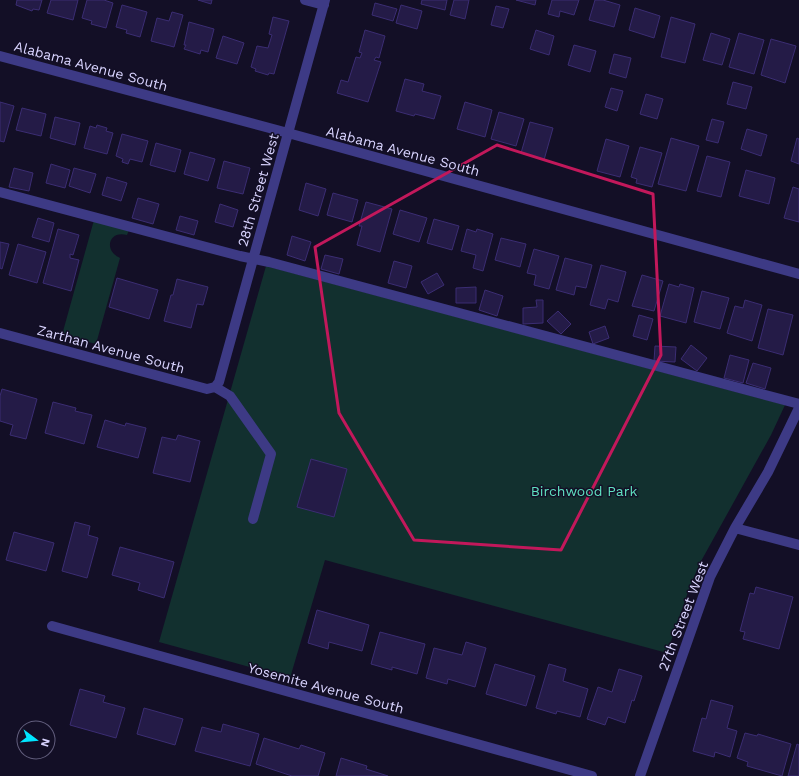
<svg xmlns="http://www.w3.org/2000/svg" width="799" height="776" font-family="'Work Sans',sans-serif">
	<rect width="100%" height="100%" fill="#130f26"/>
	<!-- green -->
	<path fill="#12302f" d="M94 220 129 230 127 235C109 230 103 250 120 258L96 344 62 335Z
		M266 266 785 405 771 435 700 563 690 586 667 653 325 560 290 678 159 642Z"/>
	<!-- building -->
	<path fill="#241b47" stroke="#3b2d73" d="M17 0H42L39 10 33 9 32 11 16 5Z
		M51 0H78L73 20 47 13Z
		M87 0H104L113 3 106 28 91 24 92 21 82 18Z
		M198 0H212L211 4Z
		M422 0H447L445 10 421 4Z
		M454 0H469L465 19 450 15Z
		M516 0H536L535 5Z
		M552 0H579L574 15 560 11 559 17 548 14Z
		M595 0H603L620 5 614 27 589 20Z
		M375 3 397 9 393 21 372 15Z
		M122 5 147 12 140 37 126 33 127 30 116 27Z
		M401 5 422 11 417 29 396 23Z
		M496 6 509 9 503 28 491 25Z
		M635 8 660 16 654 38 629 30Z
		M172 12 183 15 174 47 151 41 157 18 169 21Z
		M273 17 289 21 274 74 269 73 268 75 255 71 256 69 251 67 257 46 268 48 272 35 269 34Z
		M671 17 695 24 685 63 661 57Z
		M189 22 214 29 208 52 201 50 200 54 184 49 186 45H184Z
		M365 30 385 36 379 58 376 57 374 60 381 62 368 102 337 93 341 80 348 82 356 57 360 58 362 53 359 52Z
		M536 30 554 36 549 55 530 49Z
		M711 33 730 39 722 65 703 60Z
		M739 33 764 40 754 74 729 67Z
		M223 36 244 43 237 64 216 58Z
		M771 39 796 46 785 83 761 75Z
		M574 45 596 51 590 72 568 65Z
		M614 54 631 58 626 78 609 73Z
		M405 79 424 84 422 91 441 96 434 119 415 114 414 116 396 111Z
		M733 82 752 87 746 109 727 104Z
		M611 88 623 91 617 111 605 107Z
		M646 94 663 99 657 119 640 114Z
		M0 102 14 106 4 142 0 141Z
		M465 102 492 110 485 137 457 129Z
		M22 108 46 114 41 136 16 130Z
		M499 112 524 119 516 146 491 139Z
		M55 117 80 123 75 145 50 138Z
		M712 119 724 122 718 143 706 140Z
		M530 122 553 128 544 160 521 153Z
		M97 125 107 128 106 131 113 133 107 154 84 148 90 126 96 128Z
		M747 129 767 135 761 156 741 149Z
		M122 134 148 141 142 162 130 159 128 164 122 162 123 159 116 156Z
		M671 138 699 146 686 191 658 184Z
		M797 138 799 139V164L791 161Z
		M606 139 629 146 620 177 597 171Z
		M156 143 181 150 175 172 150 165Z
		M640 147 662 153 652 187 636 183 637 179 631 177Z
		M190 152 215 159 208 181 184 174Z
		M707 156 730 162 721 197 697 191Z
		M224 161 250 168 243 194 217 188Z
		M51 164 70 170 65 188 46 183Z
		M14 168 33 173 29 191 9 187Z
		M74 168 96 174 90 193 69 186Z
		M746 170 775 178 769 204 739 196Z
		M107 177 127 183 121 201 102 195Z
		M306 183 326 189 318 216 299 210Z
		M793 187 799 189V222L784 218Z
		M333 193 358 200 352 222 327 215Z
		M138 198 159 204 153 224 132 218Z
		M366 202 392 209 380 252 357 245 362 226H359Z
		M220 204 238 210 233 227 215 222Z
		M400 210 427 218 419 242 393 234Z
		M180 216 198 221 194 235 176 230Z
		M38 218 54 223 49 242 32 237Z
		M434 219 459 226 452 250 427 243Z
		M58 229 79 235 73 255 70 254V258L79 260 71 291 43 283Z
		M467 229 476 232 477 229 493 234 483 271 473 268 476 255 461 251Z
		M292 236 311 242 305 261 287 255Z
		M501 238 526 244 520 267 495 260Z
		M0 242 9 244 2 269 0 268Z
		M18 244 46 252 37 283 9 275Z
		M534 249 559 256 549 289 534 285 536 275 527 273Z
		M325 255 343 259 339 274 321 269Z
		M565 258 592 265 586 288 576 286 574 295 556 290Z
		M394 261 412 266 406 288 388 283Z
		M601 265 626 272 618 302 608 299 605 309 590 305Z
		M437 273 444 285 428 294 421 282Z
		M642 275 663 281 654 311 632 306Z
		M117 278 158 290 149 319 109 307Z
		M177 279 208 287 203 305 197 304 191 328 164 321 171 295H173Z
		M669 284 679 287 680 284 694 288 686 323 660 316Z
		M476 287V303H456V288Z
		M485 290 503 296 497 316 479 310Z
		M702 291 729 298 720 329 694 322Z
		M536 300H543V323L523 324V308L537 307Z
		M745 300 762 305 752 341 727 333 735 306 743 308Z
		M768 309 793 315 783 355 758 348Z
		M558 311 571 324 561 334 547 321Z
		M639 315 653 319 647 340 633 336Z
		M605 326 609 338 593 344 589 332Z
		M691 345 707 358 697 371 681 359Z
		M655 346 676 347 675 362 654 361Z
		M730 355 749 360 743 383 724 378Z
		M753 363 771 368 765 389 746 383Z
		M2 389 37 399 26 439 10 435 13 425 0 421V396Z
		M53 402 76 408 75 411 92 415 84 444 45 433Z
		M105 420 125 426 126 423 146 428 138 458 97 447Z
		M178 435 200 441 190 482 153 473 162 437 176 440Z
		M311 459 347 469 334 517 297 507Z
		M75 522 90 526 88 535 98 538 87 578 62 571Z
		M14 532 54 543 46 571 6 560Z
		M120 547 174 562 164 598 138 590 140 583 112 575Z
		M756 587 793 597 779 649 743 639 745 632 740 631 750 593 754 594Z
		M317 610 369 625 362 651 329 642 328 649 308 643Z
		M380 632 425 644 417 674 392 667V670L371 664Z
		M466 642 486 648 475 687 448 679 447 684 426 678 434 648 462 655Z
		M495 664 535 676 526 706 486 694Z
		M549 664 566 669 563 681 588 689 580 717 557 711 556 714 536 708Z
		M619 669 642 676 634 701 632 700 625 723 608 717 605 725 587 719 598 687 612 692Z
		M80 689 105 696 103 702 125 708 116 738 70 725Z
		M711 700 733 706 727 728 737 731 730 757 715 752 714 757 693 751 702 718 706 719Z
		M144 708 183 719 175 745 137 734Z
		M223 724 259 734 250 766 195 751 202 727 221 732Z
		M745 733 757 736 758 734 791 744 782 776 747 766 748 762 737 758Z
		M264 738 299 749 301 745 325 753 318 776H292L256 764Z
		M797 744 799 745V776H788Z
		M341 758 367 766 366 769 388 776H336Z"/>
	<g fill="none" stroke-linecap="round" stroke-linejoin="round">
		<!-- minor -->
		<path stroke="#3d3a85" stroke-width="10" d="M305 0 324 5
			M0 56 288 133 799 274
			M0 192 240 256 269 262 799 404
			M0 333 207 389 215 387
			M215 387 219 382 325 0
			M215 387 230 396 271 454 253 519
			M735 528 799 545
			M52 626 592 776
			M640 776 710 577 735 528 768 472 799 408"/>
	</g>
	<!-- marked area -->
	<path fill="none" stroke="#c2185b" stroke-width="3" stroke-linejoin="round" d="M497 145 653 194 661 355 561 550 414 540 339 413 315 247Z"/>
	<g text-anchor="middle" stroke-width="3" stroke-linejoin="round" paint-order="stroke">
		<!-- street labels -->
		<g font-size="14" fill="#d9d4ff" stroke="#130f26">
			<text transform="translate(91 66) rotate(15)" y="5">Alabama Avenue South</text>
			<text transform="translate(403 151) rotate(15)" y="5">Alabama Avenue South</text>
			<text transform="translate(258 190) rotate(-74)" y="5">28th Street West</text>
			<text transform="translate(111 349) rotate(15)" y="5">Zarthan Avenue South</text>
			<text transform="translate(683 616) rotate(-69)" y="5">27th Street West</text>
			<text transform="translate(326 688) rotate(15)" y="5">Yosemite Avenue South</text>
		</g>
		<!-- park labels -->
		<g font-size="14" fill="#5fe0c0" stroke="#130f26">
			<text x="584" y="496">Birchwood Park</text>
		</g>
	</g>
	<!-- north arrow -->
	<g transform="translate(36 740) rotate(106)"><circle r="19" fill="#130f26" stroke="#625e7d"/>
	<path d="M0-3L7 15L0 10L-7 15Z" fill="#00e5ff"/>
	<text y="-6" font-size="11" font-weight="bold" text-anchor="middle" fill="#d9d4ff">N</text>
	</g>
</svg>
